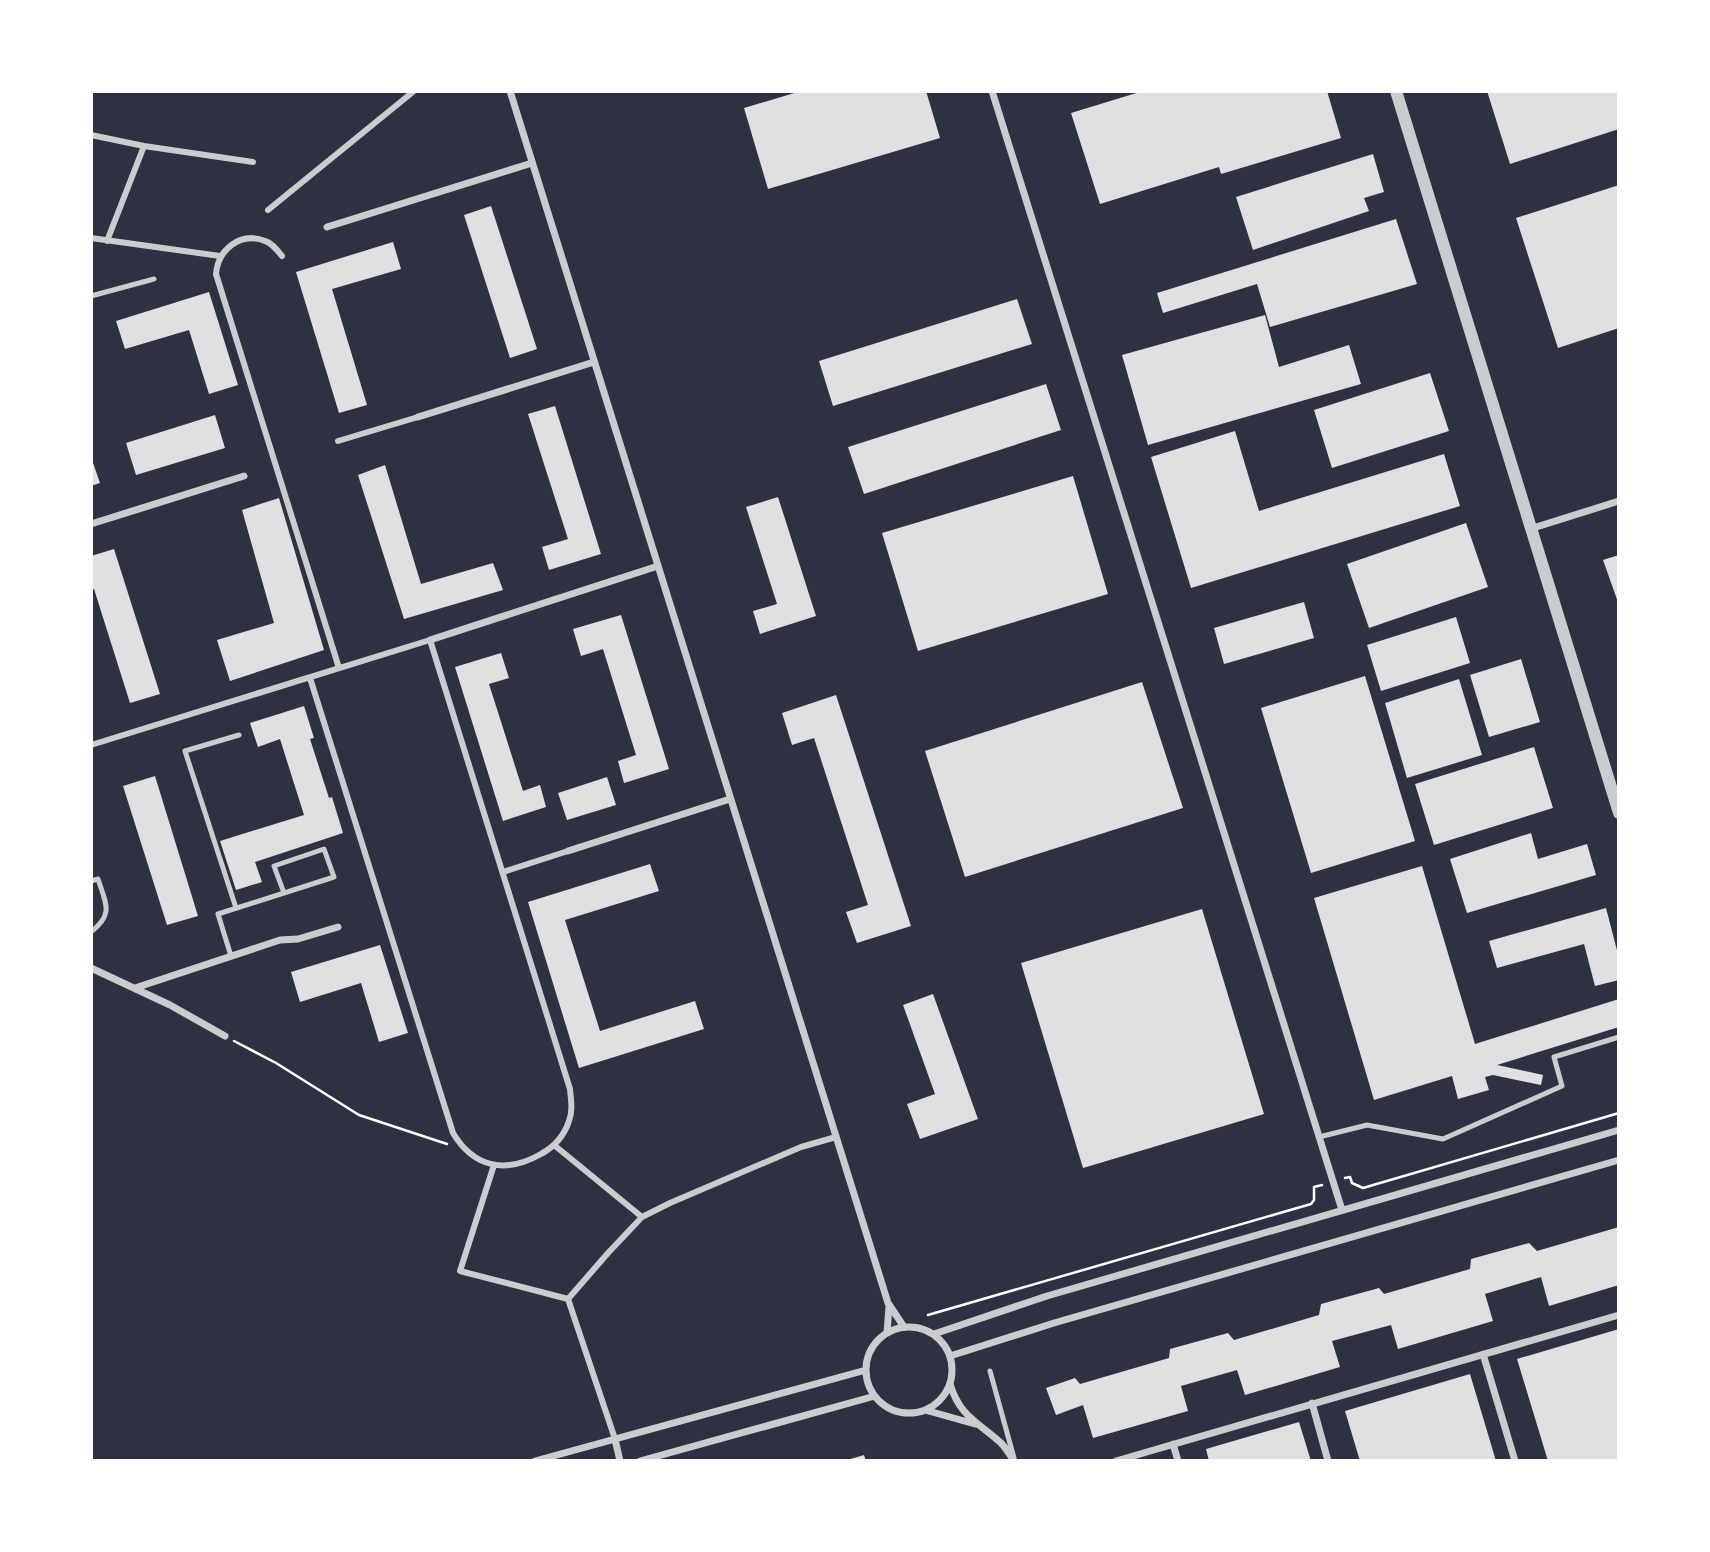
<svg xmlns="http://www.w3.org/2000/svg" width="1710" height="1552" font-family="Manrope,sans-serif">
	<rect width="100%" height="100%" fill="#2d3142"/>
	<!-- building -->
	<path fill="#e0e0e3" d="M801 91H926L940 138 768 189 744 108Z
		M1143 91H1327L1341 138 1221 174 1219 167 1100 204 1071 113Z
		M1487 91H1619V129L1510 164Z
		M1373 154 1384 192 1364 198 1369 211 1253 250 1236 197Z
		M1619 185V328L1558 348 1516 218Z
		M491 206 537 349 510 358 464 215Z
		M1396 219 1417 284 1270 327 1257 284 1163 313 1157 293Z
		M393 242 401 269 332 289 367 405 339 413 296 272Z
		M209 292 238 385 209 394 189 330 125 349 116 321Z
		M1017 299 1032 344 833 406 819 361Z
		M1265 315 1279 367 1349 345 1361 384 1148 445 1122 355Z
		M1430 373 1449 431 1332 468 1314 410Z
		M1046 384 1061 430 864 494 848 447Z
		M555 406 601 554 549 570 542 547 568 539 528 414Z
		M215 415 225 448 136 475 126 443Z
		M1235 431 1259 511 1444 454 1460 506 1191 588 1151 457Z
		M91 457 100 483 91 486Z
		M385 465 421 584 493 563 503 590 404 619 358 475Z
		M1073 476 1108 594 918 651 882 533Z
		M778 497 816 616 760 634 753 611 777 604 746 507Z
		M279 498 324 650 230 681 217 640 274 623 242 510Z
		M1466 523 1488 587 1369 628 1347 564Z
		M114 549 160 694 130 703 94 589 91 590V556Z
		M1619 555V605L1603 560Z
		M1304 602 1314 638 1224 664 1214 628Z
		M621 615 669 769 624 783 618 761 636 755 603 649 581 656 573 629Z
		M1456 617 1470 663 1381 691 1367 645Z
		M501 653 509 678 489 684 523 791 540 785 546 807 503 821 455 667Z
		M1521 659 1540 722 1489 737 1470 675Z
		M1365 676 1415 841 1311 873 1261 708Z
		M1459 679 1482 755 1407 778 1385 703Z
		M1142 682 1183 808 965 877 925 751Z
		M836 695 911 926 857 943 846 912 868 905 814 738 792 745 782 713Z
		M304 706 314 738 310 739 329 798 332 797 343 833 255 862 262 882 236 890 220 841 304 815 280 739 258 747 250 723Z
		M1534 747 1553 808 1434 845 1415 784Z
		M155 776 198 916 167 925 123 786Z
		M607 777 616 805 567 820 558 793Z
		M1531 833 1538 859 1587 844 1596 875 1467 913 1450 859Z
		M650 864 659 891 565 920 600 1031 695 1001 704 1029 579 1068 528 902Z
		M1422 866 1475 1044 1619 999V1027L1497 1065 1543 1075 1541 1085 1493 1075 1485 1077 1489 1090 1458 1099 1452 1076 1374 1100 1314 898Z
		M1606 908 1619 958V980L1595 986 1584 944 1497 968 1489 941Z
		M1202 909 1264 1114 1083 1168 1021 963Z
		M380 945 408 1033 379 1042 361 983 300 1002 291 972Z
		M933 994 978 1119 920 1139 907 1104 935 1094 903 1005Z
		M1619 1227V1285L1549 1306 1541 1277 1485 1294 1493 1321 1398 1349 1391 1325 1332 1341 1340 1367 1245 1395 1237 1370 1181 1386 1188 1411 1093 1438 1083 1405 1056 1415 1046 1388 1075 1378 1080 1384 1169 1358 1170 1349 1228 1333 1234 1340 1319 1315 1321 1304 1379 1288 1384 1294 1470 1269 1471 1259 1529 1243 1537 1251Z
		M1619 1329V1461H1548L1517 1359Z
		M1470 1374 1496 1461H1360L1345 1411Z
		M1299 1422 1311 1461H1209L1206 1449Z
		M864 1455 866 1461H848L847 1460Z"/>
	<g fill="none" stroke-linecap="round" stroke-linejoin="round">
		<!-- path -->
		<path stroke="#fff" stroke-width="2.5" d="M234 1041 276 1063 359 1115 447 1144
			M1345 1178 1350 1177 1352 1183 1363 1188 1619 1113
			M928 1315 1311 1204 1314 1200V1187L1322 1185"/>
		<!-- service -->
		<path stroke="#caccd0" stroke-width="5" d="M91 296 154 279
			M91 881 98 879C106 904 114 914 91 932
			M236 908 185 751 239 735
			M231 956 218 914 334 877 324 849 274 866 284 893
			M1319 1137 1367 1125 1443 1139 1562 1086 1554 1057 1619 1037
			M990 1371 1014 1458"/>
		<!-- pedestrian -->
		<path stroke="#caccd0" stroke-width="6" d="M91 135 144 146 253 162
			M268 210 414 91
			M91 238 220 256
			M107 241 144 146
			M282 256C277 250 272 243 265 241 240 231 218 250 216 274L339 668
			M338 441 418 417
			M91 745 430 640 570 1089C571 1100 573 1111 569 1121 564 1136 554 1147 541 1154 506 1174 474 1168 453 1133L310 678
			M503 872 568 851
			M554 1145 642 1217
			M494 1165 460 1271 568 1299
			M568 1299 608 1253 642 1217 670 1203 801 1147 836 1137
			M568 1299 615 1439"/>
		<!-- minor -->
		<path stroke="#caccd0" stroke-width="7" d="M510 91 888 1303 904 1327
			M992 91 1342 1210
			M327 227 532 163
			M418 417 594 362
			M91 524 244 476
			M1530 529 1619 501
			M430 640 658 566
			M568 851 730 799
			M91 968 170 1005 225 1036
			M135 988 280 940 298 939 338 927
			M866 1370a43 43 0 1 1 86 0a43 43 0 1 1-86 0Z
			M887 1333 889 1307
			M934 1334 1047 1296 1619 1130
			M1483 1354 1515 1461
			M950 1356 1054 1323 1619 1160
			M950 1384C960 1417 978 1422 1001 1443 1006 1448 1010 1455 1014 1461
			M1312 1403 1328 1461
			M925 1410 975 1424
			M615 1439 620 1461
			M1173 1444 1178 1461
			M535 1461 866 1370
			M640 1461 875 1396
			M1116 1461 1619 1315"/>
		<!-- tertiary -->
		<path stroke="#caccd0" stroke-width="12" d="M1396 91 1619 813"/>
	</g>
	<!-- border -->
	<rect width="1710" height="1552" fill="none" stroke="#ffffff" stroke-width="186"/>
</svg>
